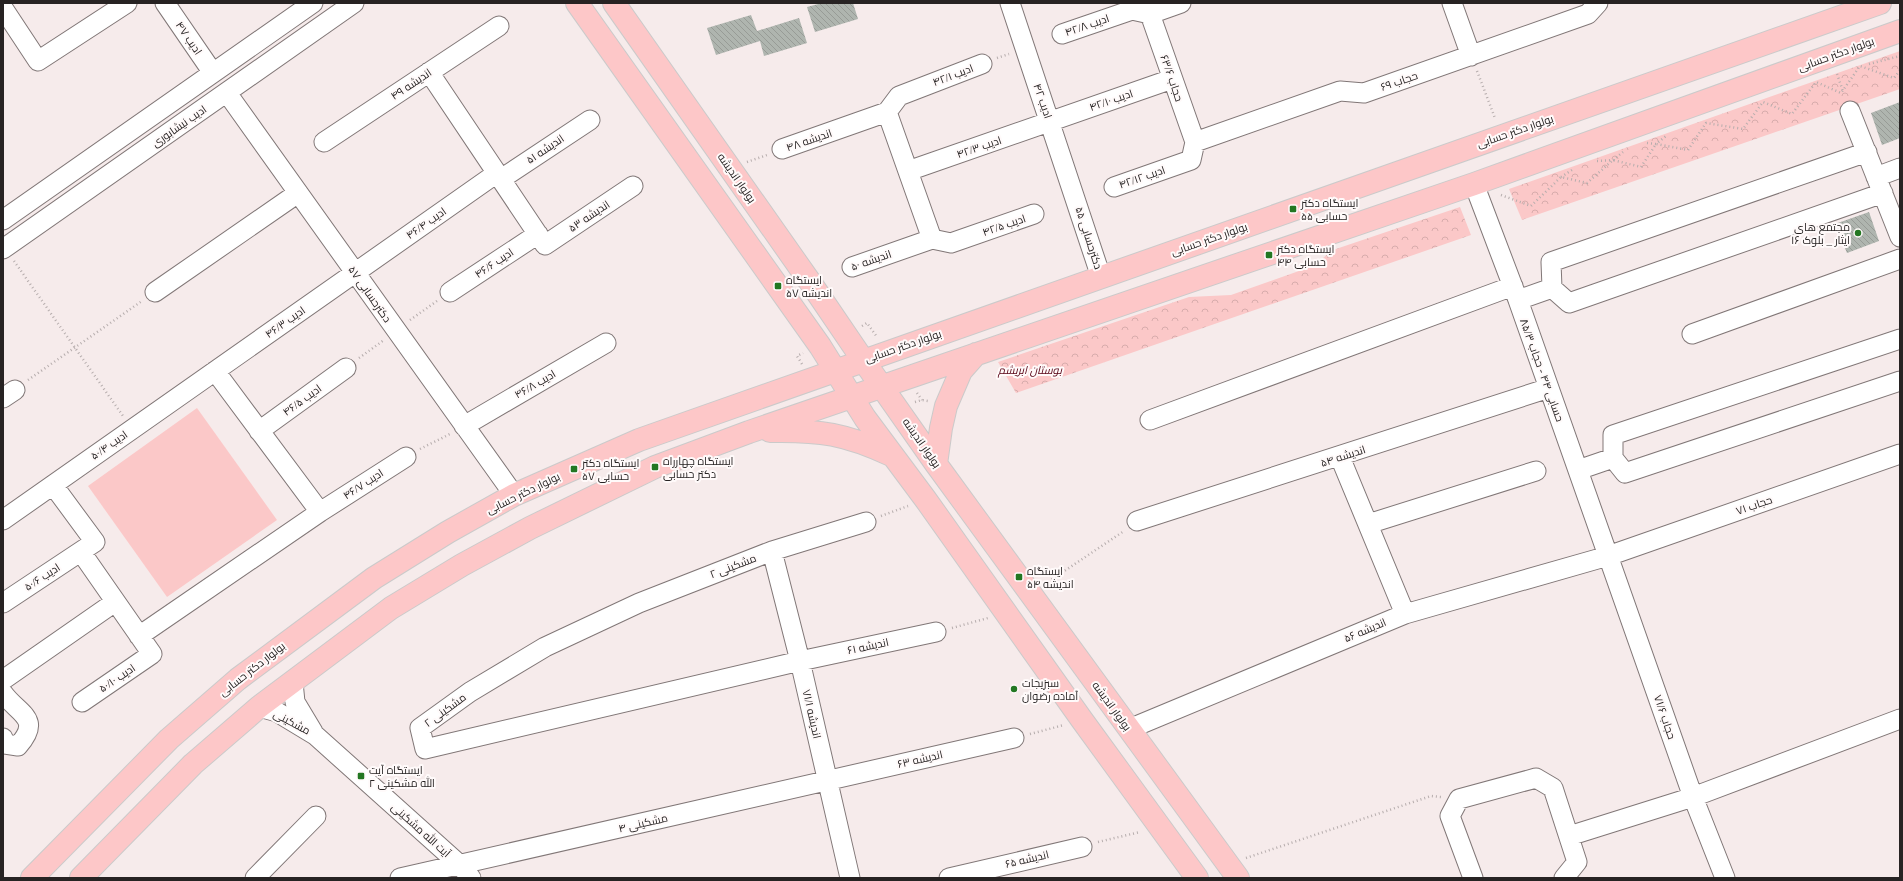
<svg xmlns="http://www.w3.org/2000/svg" width="1903" height="881" font-family="'Times New Roman',Cairo,serif">
	<defs>
		<pattern id="park-crowns" width="20" height="18" patternUnits="userSpaceOnUse"><rect width="20" height="18" fill="#fbc8c8"/><path d="M2 6a3 3 0 1 1 6 0M12 15a3 3 0 1 1 6 0" fill="none" stroke="#d7acac"/></pattern>
		<pattern id="building-back-hatch" width="6" height="6" patternUnits="userSpaceOnUse"><rect width="6" height="6" fill="#afb5af"/><path d="M-1 5l2 2M0 0l6 6M5-1l2 2" fill="none" stroke="#979b96"/></pattern>
	</defs>
	<rect width="100%" height="100%" fill="#f6ebeb"/>
	<!-- park -->
	<path fill="url(#park-crowns)" d="M1900 51V89L1522 220 1509 189Z
		M1460 207 1471 235 1016 393 998 362 1189 297 1231 295 1313 266 1333 250Z"/>
	<!-- pitch -->
	<path fill="#fbc8c8" d="M197 408 277 520 167 597 88 486Z"/>
	<!-- building -->
	<path fill="url(#building-back-hatch)" d="M822 3H853L858 19 815 32 807 7Z
		M751 15 757 31 799 18 807 43 764 56 760 41 716 55 707 28Z
		M1900 102V138L1882 145 1871 113Z
		M1869 212 1879 241 1847 253 1835 224Z"/>
	<g fill="none" stroke-linecap="round" stroke-linejoin="round">
		<!-- minor casing -->
		<g stroke="#817777" stroke-width="21">
			<path id="minor" d="M165 3 213 73
				M1010 3 1101 277
				M1452 3 1471 56
				M3 8 38 61 127 3
				M1150 14 1195 142
				M1150 14 1181 3
				M1062 34 1132 10 1150 14
				M429 72 545 245 633 186
				M227 93 514 495
				M1850 111 1900 237
				M887 112 932 239
				M887 112 899 96 982 64
				M324 142 499 26
				M1195 142 1340 91 1364 93 1588 14 1598 3
				M782 149 887 112
				M1867 152 1551 262 1552 288 1569 303 1883 193
				M908 171 1172 79
				M1876 177 1900 168
				M501 179 590 120
				M1474 184 1518 300 1693 797 1725 878
				M1114 187 1191 160 1195 142
				M3 220 313 3
				M932 239 951 243 1034 214
				M3 249 354 3
				M852 267 932 239
				M155 292 298 193
				M450 292 538 234
				M1518 300 1552 288
				M1692 334 1900 259
				M1900 339 1613 435V458L1625 473 1900 381
				M215 371 320 512
				M3 398 15 390
				M1150 420 1513 286
				M464 426 606 343
				M259 431 346 368
				M1340 457 1405 614
				M1578 470 1613 458
				M3 520 497 173
				M1137 521 1549 388
				M866 522 772 551 639 603 545 647 470 692 420 728 425 749 800 661 936 632
				M1368 524 1536 471
				M772 551 800 661 850 878
				M81 552 152 654 82 702
				M3 603 95 542 53 485
				M139 636 320 512 406 457
				M3 680 115 602
				M293 682 295 702 313 732
				M3 693C18 714 43 718 18 746L5 744 3 738
				M259 707 277 712 315 735 460 865 471 878
				M1129 729 1405 614 1608 556 1900 454
				M1569 836 1693 797 1900 719
				M255 878 316 816
				M400 878 1014 738
				M949 878 1082 847
				M1473 878 1450 816 1459 799 1536 778 1553 788 1577 862 1564 878"/>
		</g>
		<!-- major casing -->
		<g stroke="#cbcaca" stroke-width="24">
			<path id="major" d="M577 3 820 346 865 418 926 500 1082 720 1197 878
				M614 3 810 282 863 360 936 464 1238 878
				M770 431C820 430 846 434 891 455
				M936 464 941 428 946 406 961 371 976 354
				M32 878 169 739 238 679 374 578 448 532 514 495 639 440 1880 3
				M81 878 193 764 259 707 391 608 462 565 530 528 655 467 749 432 1474 184 1900 31"/>
		</g>
		<!-- path -->
		<path stroke="#b6adad" stroke-width="2.5" stroke-dasharray="1 3" stroke-linecap="butt" d="M997 58 1009 54
			M1869 64 1900 56
			M1477 71 1495 118
			M1837 74 1843 91
			M1647 143 1656 144 1666 136
			M1597 161 1613 160 1623 152
			M747 162 767 155
			M1561 177 1572 170
			M1501 195 1531 206 1561 177 1587 183 1613 160 1641 167 1656 144 1688 150 1706 123 1743 129 1763 102 1792 114 1816 82 1841 93 1860 66 1894 78 1900 70
			M14 261 123 416
			M410 320 437 301
			M862 326 867 323 877 337
			M359 358 384 340
			M802 364 797 356 803 353
			M28 380 142 301
			M917 393 922 400
			M915 402 922 400 928 401
			M420 449 450 434
			M881 516 908 506
			M1045 584 1124 531
			M952 628 988 618
			M1030 734 1064 725
			M1098 842 1140 832
			M1246 858 1431 796 1441 797"/>
		<!-- minor -->
		<use href="#minor" stroke="#fff" stroke-width="19"/>
		<!-- major -->
		<use href="#major" stroke="#fdc7c8" stroke-width="22"/>
	</g>
	<!-- markers -->
	<g fill="#237722" stroke="#fffafa" stroke-width="1.5">
		<rect x="1289" y="205" width="8" height="8" rx="2"/>
		<circle cx="1858" cy="233" r="4"/>
		<rect x="1265" y="251" width="8" height="8" rx="2"/>
		<rect x="774" y="282" width="8" height="8" rx="2"/>
		<rect x="651" y="463" width="8" height="8" rx="2"/>
		<rect x="570" y="465" width="8" height="8" rx="2"/>
		<rect x="1015" y="573" width="8" height="8" rx="2"/>
		<circle cx="1014" cy="689" r="4"/>
		<rect x="357" y="772" width="8" height="8" rx="2"/>
	</g>
	<g text-anchor="middle" stroke-width="4" stroke-linejoin="round" paint-order="stroke">
		<!-- street labels -->
		<g font-size="11" fill="#272323" stroke="#fffafa">
			<text transform="translate(1087 25) rotate(-19)" y="4">ادیب ۴۲/۸</text>
			<text transform="translate(189 38) rotate(56)" y="4">ادیب ۴۷</text>
			<text transform="translate(1836 54) rotate(-20)" y="4">بولوار دکتر حسابی</text>
			<text transform="translate(953 75) rotate(-21)" y="4">ادیب ۴۲/۱</text>
			<text transform="translate(1172 78) rotate(71)" y="4">حجاب ۶۳/۶</text>
			<text transform="translate(1399 81) rotate(-19)" y="4">حجاب ۶۹</text>
			<text transform="translate(411 84) rotate(-34)" y="4">اندیشه ۴۹</text>
			<text transform="translate(1111 100) rotate(-19)" y="4">ادیب ۴۲/۱۰</text>
			<text transform="translate(1043 101) rotate(71)" y="4">ادیب ۴۲</text>
			<text transform="translate(179 126) rotate(-35)" y="4">ادیب نیشابوری</text>
			<text transform="translate(1515 131) rotate(-19)" y="4">بولوار دکتر حسابی</text>
			<text transform="translate(809 140) rotate(-19)" y="4">اندیشه ۴۸</text>
			<text transform="translate(979 147) rotate(-19)" y="4">ادیب ۴۲/۳</text>
			<text transform="translate(545 149) rotate(-34)" y="4">اندیشه ۵۱</text>
			<text transform="translate(1142 177) rotate(-19)" y="4">ادیب ۴۲/۱۲</text>
			<text transform="translate(737 178) rotate(55)" y="4">بولوار اندیشه</text>
			<text transform="translate(589 216) rotate(-34)" y="4">اندیشه ۵۳</text>
			<text transform="translate(426 223) rotate(-35)" y="4">ادیب ۴۶/۴</text>
			<text transform="translate(1004 225) rotate(-19)" y="4">ادیب ۴۲/۵</text>
			<text transform="translate(1089 238) rotate(72)" y="4">دکترحسابی ۵۵</text>
			<text transform="translate(1209 239) rotate(-19)" y="4">بولوار دکتر حسابی</text>
			<text transform="translate(871 260) rotate(-19)" y="4">اندیشه ۵۰</text>
			<text transform="translate(494 263) rotate(-34)" y="4">ادیب ۴۶/۶</text>
			<text transform="translate(370 294) rotate(55)" y="4">دکترحسابی ۵۷</text>
			<text transform="translate(285 322) rotate(-35)" y="4">ادیب ۴۶/۳</text>
			<text transform="translate(903 346) rotate(-19)" y="4">بولوار دکتر حسابی</text>
			<text transform="translate(1542 370) rotate(70)" y="4">حسابی ۴۴ - حجاب ۸۵/۳</text>
			<text transform="translate(535 384) rotate(-30)" y="4">ادیب ۴۶/۸</text>
			<text transform="translate(302 400) rotate(-36)" y="4">ادیب ۴۶/۵</text>
			<text transform="translate(922 443) rotate(55)" y="4">بولوار اندیشه</text>
			<text transform="translate(109 445) rotate(-35)" y="4">ادیب ۵۰/۴</text>
			<text transform="translate(1343 456) rotate(-18)" y="4">اندیشه ۵۴</text>
			<text transform="translate(363 484) rotate(-33)" y="4">ادیب ۴۶/۷</text>
			<text transform="translate(523 493) rotate(-26)" y="4">بولوار دکتر حسابی</text>
			<text transform="translate(1754 505) rotate(-19)" y="4">حجاب ۷۱</text>
			<text transform="translate(733 566) rotate(-21)" y="4">مشکینی ۲</text>
			<text transform="translate(42 577) rotate(-33)" y="4">ادیب ۵۰/۶</text>
			<text transform="translate(1365 630) rotate(-23)" y="4">اندیشه ۵۶</text>
			<text transform="translate(868 646) rotate(-12)" y="4">اندیشه ۶۱</text>
			<text transform="translate(252 669) rotate(-38)" y="4">بولوار دکتر حسابی</text>
			<text transform="translate(117 678) rotate(-34)" y="4">ادیب ۵۰/۱۰</text>
			<text transform="translate(1112 706) rotate(54)" y="4">بولوار اندیشه</text>
			<text transform="translate(445 710) rotate(-36)" y="4">مشکینی ۲</text>
			<text transform="translate(812 714) rotate(77)" y="4">اندیشه ۷۱/۱</text>
			<text transform="translate(1665 717) rotate(71)" y="4">حجاب ۷۱/۶</text>
			<text transform="translate(292 722) rotate(28)" y="4">مشکینی</text>
			<text transform="translate(920 759) rotate(-13)" y="4">اندیشه ۶۳</text>
			<text transform="translate(643 823) rotate(-13)" y="4">مشکینی ۴</text>
			<text transform="translate(421 830) rotate(42)" y="4">آیت الله مشکینی</text>
			<text transform="translate(1027 859) rotate(-13)" y="4">اندیشه ۶۵</text>
		</g>
		<!-- poi labels -->
		<g font-size="11" fill="#272323" stroke="#fffafa" text-anchor="start">
			<text x="1301" y="207">ایستگاه دکتر<tspan x="1301" dy="13">حسابی ۵۵</tspan></text>
			<text x="1850" y="231" text-anchor="end">مجتمع های<tspan x="1850" dy="13">ایثار _ بلوک ۱۶</tspan></text>
			<text x="1277" y="253">ایستگاه دکتر<tspan x="1277" dy="13">حسابی ۴۴</tspan></text>
			<text x="786" y="284">ایستگاه<tspan x="786" dy="13">اندیشه ۵۷</tspan></text>
			<text x="663" y="465">ایستگاه چهارراه<tspan x="663" dy="13">دکتر حسابی</tspan></text>
			<text x="582" y="467">ایستگاه دکتر<tspan x="582" dy="13">حسابی ۵۷</tspan></text>
			<text x="1027" y="575">ایستگاه<tspan x="1027" dy="13">اندیشه ۵۴</tspan></text>
			<text x="1022" y="687">سبزیجات<tspan x="1022" dy="13">آماده رضوان</tspan></text>
			<text x="369" y="774">ایستگاه آیت<tspan x="369" dy="13">الله مشکینی ۲</tspan></text>
		</g>
		<!-- park labels -->
		<g font-size="11" font-style="italic" fill="#560013" stroke="#fffafa">
			<text x="1030" y="374">بوستان ابریشم</text>
		</g>
	</g>
	<!-- border -->
	<rect width="1903" height="881" fill="none" stroke="#272323" stroke-width="8"/>
</svg>
